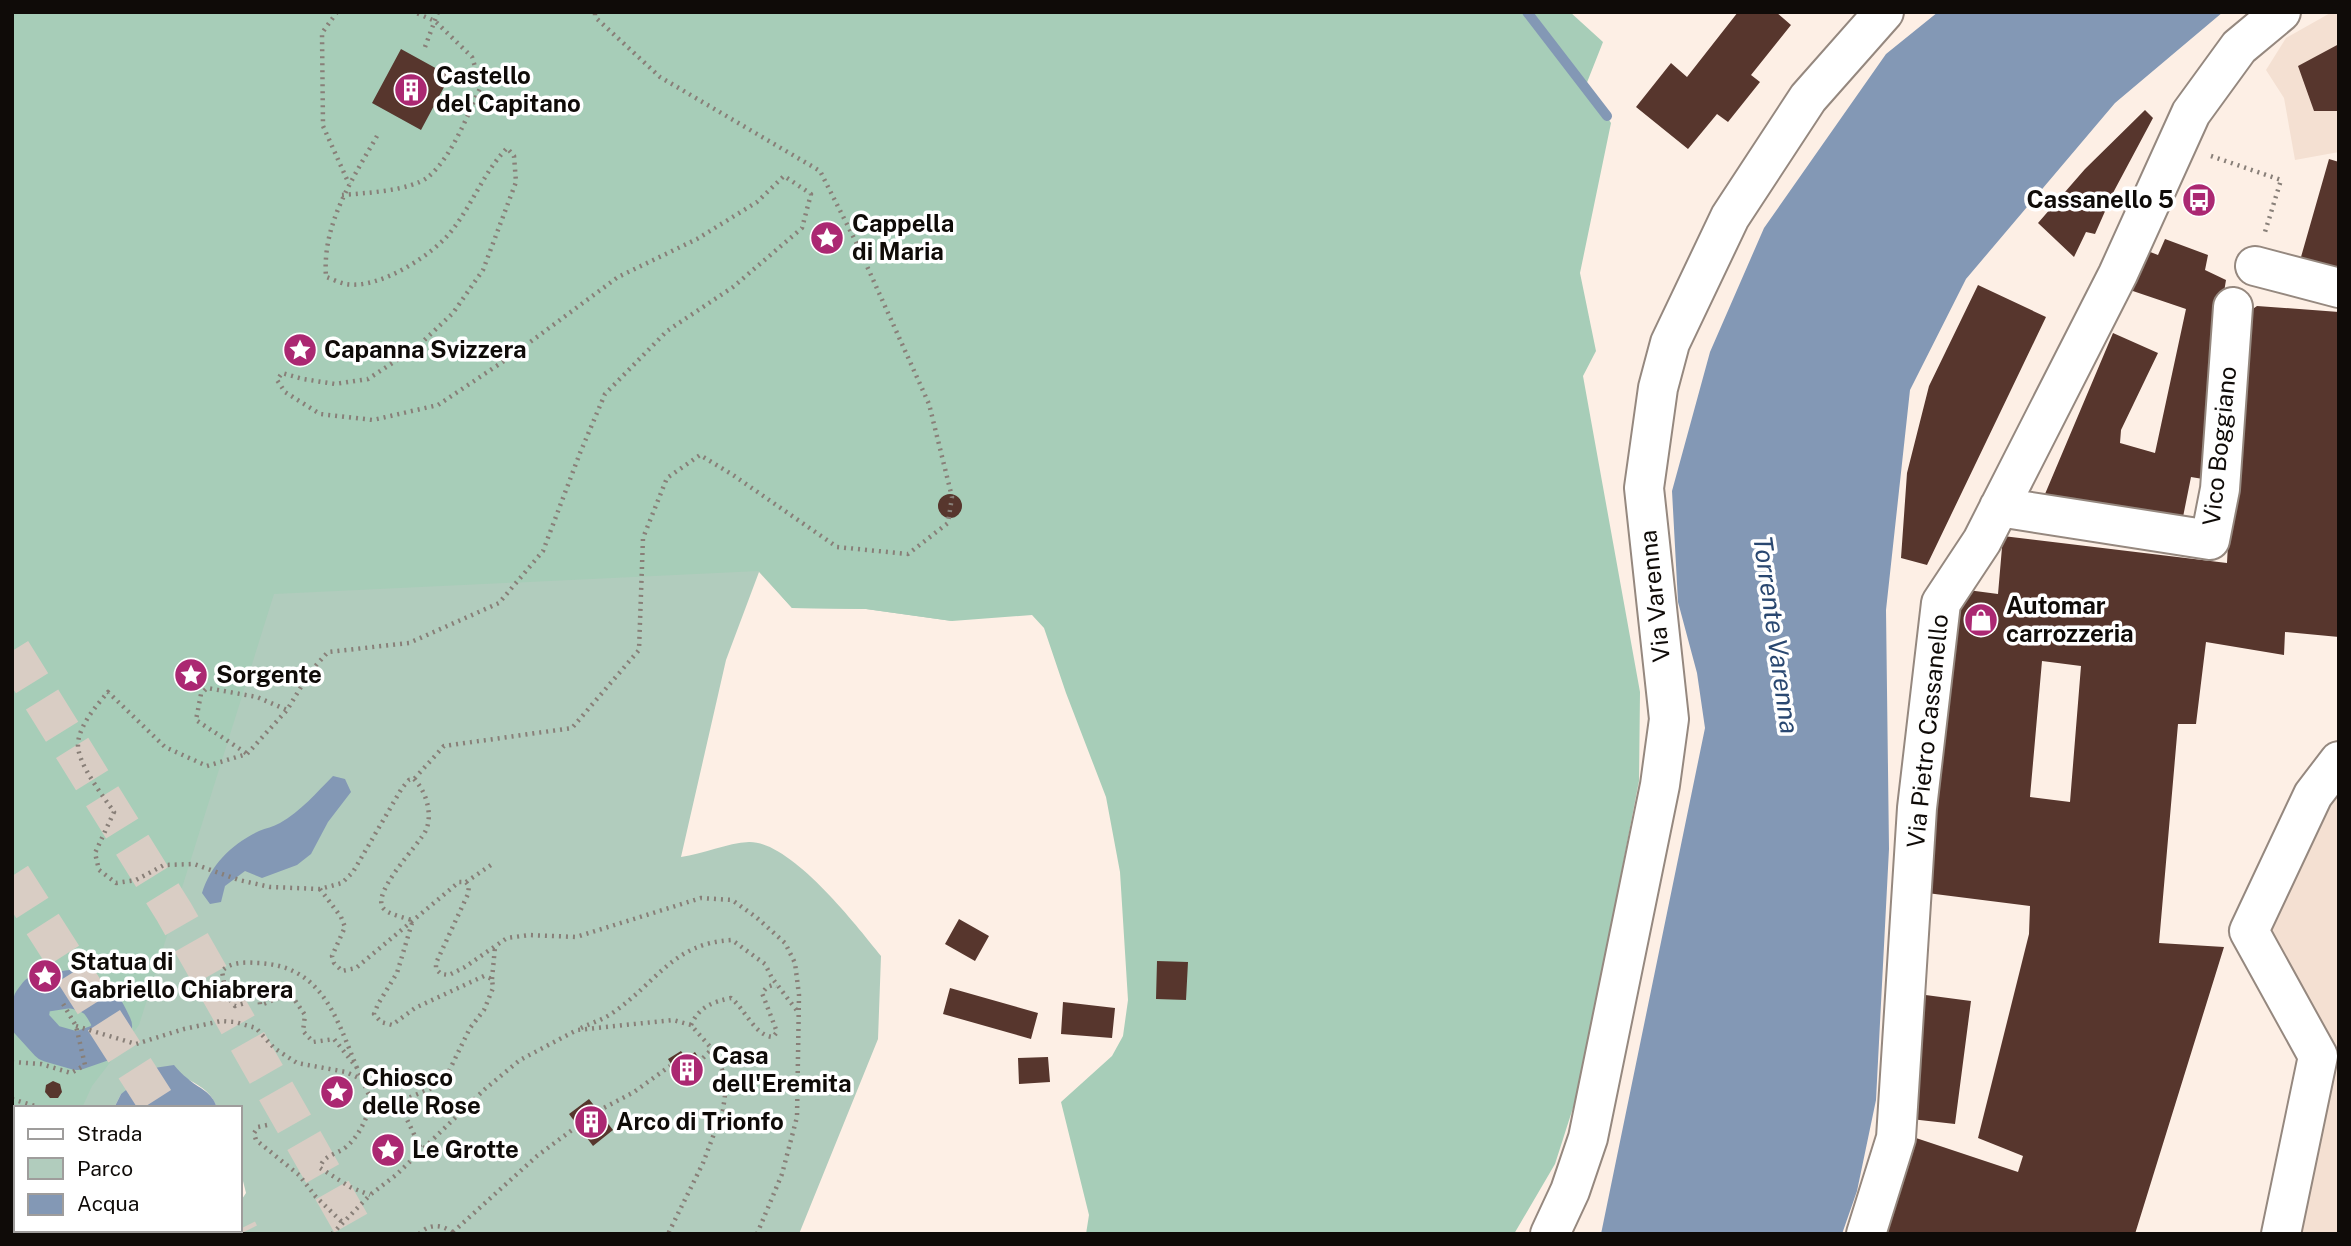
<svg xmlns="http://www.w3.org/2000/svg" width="2351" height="1246" font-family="'Public Sans',sans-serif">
	<rect width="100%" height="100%" fill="#fdefe5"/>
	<!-- industrial -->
	<path fill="#f4e0d2" d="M2332 12H2339V152L2295 160 2284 98 2266 70 2286 38Z
		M2339 769V1234H2288L2324 1053 2255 932Z"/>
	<!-- green -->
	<path fill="#b1ccbd" d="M12 12 952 621 866 609 792 608 759 572 726 660 681 857C703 854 727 843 749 842 791 841 857 926 881 956L878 1039 799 1234H212V1230H240V1202L246 1193 240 1169V1108H217C212 1093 202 1087 189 1080L121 1094 114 1108H16V1230H45L38 1234H12Z"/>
	<!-- forest -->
	<path fill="#a7cdb8" d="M12 12H1570L1603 42 1586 85 1611 123 1580 273 1596 351 1583 376 1640 692 1639 781 1580 1086 1555 1164 1514 1234H1086L1089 1215 1061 1102 1112 1056 1123 1036 1128 1000 1120 872 1106 797 1066 693 1044 628 1032 615 952 621 866 609 792 608 759 571 274 594 139 1025 92 1086 82 1108H16V1199L12 1201Z"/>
	<!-- water -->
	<path fill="#8398b5" d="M1938 12H2223L2115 103 1966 279 1910 390 1886 610 1889 849 1876 1100 1857 1191 1842 1234H1601L1705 728 1697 673 1678 602 1672 491 1710 352 1764 228 1886 54Z
		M333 776 345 779 351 792 328 822 311 854 297 865 262 878 245 871 225 886 221 902 210 904 202 893C211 864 232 844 259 831 266 828 273 827 280 823 301 811 316 793 333 776Z
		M174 1065C178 1070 183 1075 187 1078 199 1089 212 1091 217 1108H114L121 1094 154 1068Z
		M45 1230H212V1234H38Z"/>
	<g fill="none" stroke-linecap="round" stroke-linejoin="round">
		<!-- stream -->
		<path stroke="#8398b5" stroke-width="10" d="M1527 12 1607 116"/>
		<!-- canal -->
		<path stroke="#8398b5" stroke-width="38" d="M70 989C97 994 101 1001 113 1026L103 1042 77 1051 49 1043 29 1021 32 1002 38 994Z"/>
	</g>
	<!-- building -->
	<path fill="#57362d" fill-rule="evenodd" d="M1738 12H1776L1791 25 1751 75 1760 82 1728 122 1717 114 1688 149 1636 107 1671 63 1687 77Z
		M2339 44V111H2314L2298 66Z
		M401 49 450 76 421 130 372 103Z
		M2145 110 2153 118 2114 191 2095 234 2086 232 2074 257 2038 223 2085 169Z
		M2329 159 2339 162V275L2299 264Z
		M2165 239 2208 255 2205 270 2226 280 2210 376 2203 479 2191 477 2182 522 2045 494 2113 333 2158 353 2121 430 2120 443 2155 453 2186 309 2124 288 2140 248 2158 255Z
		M1978 285 2046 317 1927 565 1901 558 1907 473 1929 386Z
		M2257 306 2339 312V637L2285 632 2284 655 2206 642 2196 724H2178L2159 943 2224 947 2135 1234H1880L1907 1135 2018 1172 2023 1156 1978 1138 2029 934 2030 906 1927 893 1960 589 1998 594 2003 536 2227 563 2240 318ZM2042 661 2081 666 2070 802 2030 797Z
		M938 506a12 12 0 1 1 24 0a12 12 0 1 1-24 0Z
		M959 919 989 936 975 961 945 944Z
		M1157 961 1188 962 1186 1000 1156 999Z
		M950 988 1038 1013 1031 1039 943 1014Z
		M1918 994 1971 1001 1955 1124 1902 1118Z
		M1063 1002 1115 1008 1112 1038 1061 1034Z
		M681 1051 686 1058 695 1052 704 1067 694 1073 697 1079 685 1086 668 1059Z
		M1048 1057 1050 1082 1019 1084 1018 1058Z
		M53 1081 60 1084 62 1092 58 1098H50L45 1092 46 1085Z
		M589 1099 613 1130 593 1146 569 1114Z"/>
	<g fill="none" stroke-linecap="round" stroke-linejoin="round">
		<!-- highway-tunnel -->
		<path stroke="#d9cdc4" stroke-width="38" stroke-dasharray="38 19" stroke-linecap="butt" d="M12 651 174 912 357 1234
			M12 876 160 1108
			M238 1230 240 1234"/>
		<!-- minor casing -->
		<g stroke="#95887f" stroke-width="42">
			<path id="minor" d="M2255 266 2339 288
				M1999 507 2210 540 2220 489 2233 307
				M1550 1234 1570 1191 1588 1138 1660 785 1669 719 1644 488 1658 388 1670 343 1730 217 1808 98 1884 12
				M1866 1234 1896 1138 1917 808 1941 603 1982 541 2118 274 2191 113 2239 47 2281 12
				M2281 1234 2318 1056 2249 931 2313 795 2339 761"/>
		</g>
		<!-- path -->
		<path stroke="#887f78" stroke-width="4.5" stroke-dasharray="2 5" stroke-linecap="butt" d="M337 12 322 33 323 126 349 184
			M425 47 438 12
			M377 136C352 180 322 224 326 277 332 279 340 283 346 284 379 290 435 254 453 229 473 203 484 172 507 148L514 156 516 182 483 270 453 313 417 347 368 379 335 384 303 379 282 373 277 380 285 392 320 414 373 420 438 405 510 357 618 277 697 239 757 202 784 176 811 194 802 228 733 287 667 331 605 394 580 453 543 551 499 603 409 643 328 652 310 672 287 710 247 754 207 766 165 747 108 692C97 705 79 725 78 744 77 763 103 796 114 812L95 853 99 870 116 883 136 880 164 865 194 864 239 880 270 887 320 889 342 883 353 872 402 788 409 780 414 779 444 746 572 728 639 650 643 538 667 478 700 455 733 475 837 547 908 554 948 523 952 497 929 404 857 244 820 171 660 77 595 17V12
			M2211 156 2281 180 2265 232
			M342 195C365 193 410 191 428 177 452 157 468 114 481 86L472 57 435 21 414 12
			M246 753 196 720 201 694 207 688 257 697 287 710
			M414 779C426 791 433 814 426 830 420 844 369 894 384 909 390 915 406 918 415 921
			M466 882 491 865
			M320 889 341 917 345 927 332 956 334 963 342 971 356 968 459 882H466L469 886 468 894 436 963V969L441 974 449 975 465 967 507 938 529 935 576 937 701 898 732 900 756 917 785 943 795 963 799 995 797 1117 782 1174 757 1234
			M412 923 397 973 378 1004 374 1014 381 1022 392 1025 415 1008 484 976 492 979 493 988 484 1010 470 1028 449 1071 439 1085 408 1098 403 1111 421 1149
			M492 979 495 947
			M691 1025C699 1007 712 1002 731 998 745 1009 755 1036 773 1037L777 1032 762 993 767 987 773 985 776 987
			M76 1026 136 1044 184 1029 221 1021 235 1022 256 1028 274 1048 297 1063 346 1072 363 1080
			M581 1028C591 1023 602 1020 611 1014 656 984 672 943 732 940L765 964 772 978 798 1012
			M703 1058 712 1049
			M12 1062 41 1064 71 1073 85 1065 76 1026 62 1002
			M357 1068C336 1017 322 965 257 963 245 962 230 962 222 971L226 995 235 1006 245 1003 247 987 253 983 259 991 260 1005C271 1002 280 995 292 996L305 1015 303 1031 313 1042 334 1039 357 1068 372 1102C366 1119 360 1135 346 1147 336 1155 323 1155 320 1168L350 1187 370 1195
			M12 1099 35 1106 33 1108
			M598 1111 634 1092 670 1066
			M12 1115 16 1114
			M267 1125 258 1127 254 1133 256 1140 299 1175 316 1197 342 1222
			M453 1232 537 1156 572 1130
			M332 1234 370 1195 396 1175 485 1089 520 1060 577 1030 673 1020 691 1025 712 1049 727 1080 723 1110 703 1163 668 1234
			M419 1234C430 1223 443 1224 454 1234"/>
		<!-- minor -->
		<use href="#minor" stroke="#fff" stroke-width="38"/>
	</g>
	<!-- icons -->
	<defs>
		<g id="building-disc" transform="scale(1.75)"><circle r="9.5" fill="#ab2872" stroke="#fff"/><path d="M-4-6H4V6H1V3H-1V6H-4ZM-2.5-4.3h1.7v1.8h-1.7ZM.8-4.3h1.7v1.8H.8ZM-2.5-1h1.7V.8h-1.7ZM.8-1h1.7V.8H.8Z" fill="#fff"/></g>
		<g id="bus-disc" transform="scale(1.75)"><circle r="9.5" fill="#ab2872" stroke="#fff"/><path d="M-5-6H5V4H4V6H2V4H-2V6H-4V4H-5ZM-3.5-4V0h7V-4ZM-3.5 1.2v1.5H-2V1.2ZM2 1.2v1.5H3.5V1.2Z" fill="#fff"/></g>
		<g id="sight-disc" transform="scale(1.75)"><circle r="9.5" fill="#ab2872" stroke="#fff"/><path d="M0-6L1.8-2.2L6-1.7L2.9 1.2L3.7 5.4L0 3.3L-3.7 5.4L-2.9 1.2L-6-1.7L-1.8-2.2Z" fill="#fff"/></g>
		<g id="shop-disc" transform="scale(1.75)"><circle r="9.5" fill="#ab2872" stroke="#fff"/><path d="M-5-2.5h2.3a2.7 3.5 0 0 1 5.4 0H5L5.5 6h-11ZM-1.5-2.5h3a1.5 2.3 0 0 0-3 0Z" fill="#fff"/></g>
	</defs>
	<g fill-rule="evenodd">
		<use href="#building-disc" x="411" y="90"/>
		<use href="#bus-disc" x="2199" y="200"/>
		<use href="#sight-disc" x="827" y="238"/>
		<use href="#sight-disc" x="300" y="350"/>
		<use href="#shop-disc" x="1981" y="620"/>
		<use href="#sight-disc" x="191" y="675"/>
		<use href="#sight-disc" x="45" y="976"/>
		<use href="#building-disc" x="687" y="1070"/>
		<use href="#sight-disc" x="337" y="1092"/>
		<use href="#building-disc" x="591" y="1122"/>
		<use href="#sight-disc" x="388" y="1150"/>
	</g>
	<g text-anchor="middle" stroke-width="7" stroke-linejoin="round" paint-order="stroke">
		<!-- poi labels -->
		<g font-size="24" font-weight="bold" fill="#0f0b08" stroke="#fff" text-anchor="start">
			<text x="436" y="84">Castello<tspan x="436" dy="28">del Capitano</tspan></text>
			<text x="2174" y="208" text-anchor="end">Cassanello 5</text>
			<text x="852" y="232">Cappella<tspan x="852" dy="28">di Maria</tspan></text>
			<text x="324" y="358">Capanna Svizzera</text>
			<text x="2006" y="614">Automar<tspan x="2006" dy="28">carrozzeria</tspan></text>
			<text x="216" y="683">Sorgente</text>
			<text x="70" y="970">Statua di<tspan x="70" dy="28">Gabriello Chiabrera</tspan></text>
			<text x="712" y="1064">Casa<tspan x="712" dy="28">dell'Eremita</tspan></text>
			<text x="362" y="1086">Chiosco<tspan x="362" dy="28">delle Rose</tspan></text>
			<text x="616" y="1130">Arco di Trionfo</text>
			<text x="412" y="1158">Le Grotte</text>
		</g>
		<!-- street labels -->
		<g font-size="24" fill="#0f0b08" stroke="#fff">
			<text transform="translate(2220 446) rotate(-84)" y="8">Vico Boggiano</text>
			<text transform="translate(1655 596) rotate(-96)" y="8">Via Varenna</text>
			<text transform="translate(1928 731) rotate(-84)" y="8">Via Pietro Cassanello</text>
		</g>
		<!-- water labels -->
		<g font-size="26" font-style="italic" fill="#294770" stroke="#fff">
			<text transform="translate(1776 635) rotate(82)" y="9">Torrente Varenna</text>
		</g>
	</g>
	<!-- border -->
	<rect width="2351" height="1246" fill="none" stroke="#0f0b08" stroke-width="28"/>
	<!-- legend -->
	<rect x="14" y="1106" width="228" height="126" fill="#ffffff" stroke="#9f9d9c" stroke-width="2"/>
	<rect x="28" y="1129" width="35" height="10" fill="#ffffff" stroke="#9f9d9c" stroke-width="2"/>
	<text x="77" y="1141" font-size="21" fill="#0f0b08">Strada</text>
	<rect x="28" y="1158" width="35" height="21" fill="#b1ccbd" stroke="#9f9d9c" stroke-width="2"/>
	<text x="77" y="1176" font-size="21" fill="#0f0b08">Parco</text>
	<rect x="28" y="1194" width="35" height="21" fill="#8398b5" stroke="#9f9d9c" stroke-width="2"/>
	<text x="77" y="1211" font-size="21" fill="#0f0b08">Acqua</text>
</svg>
